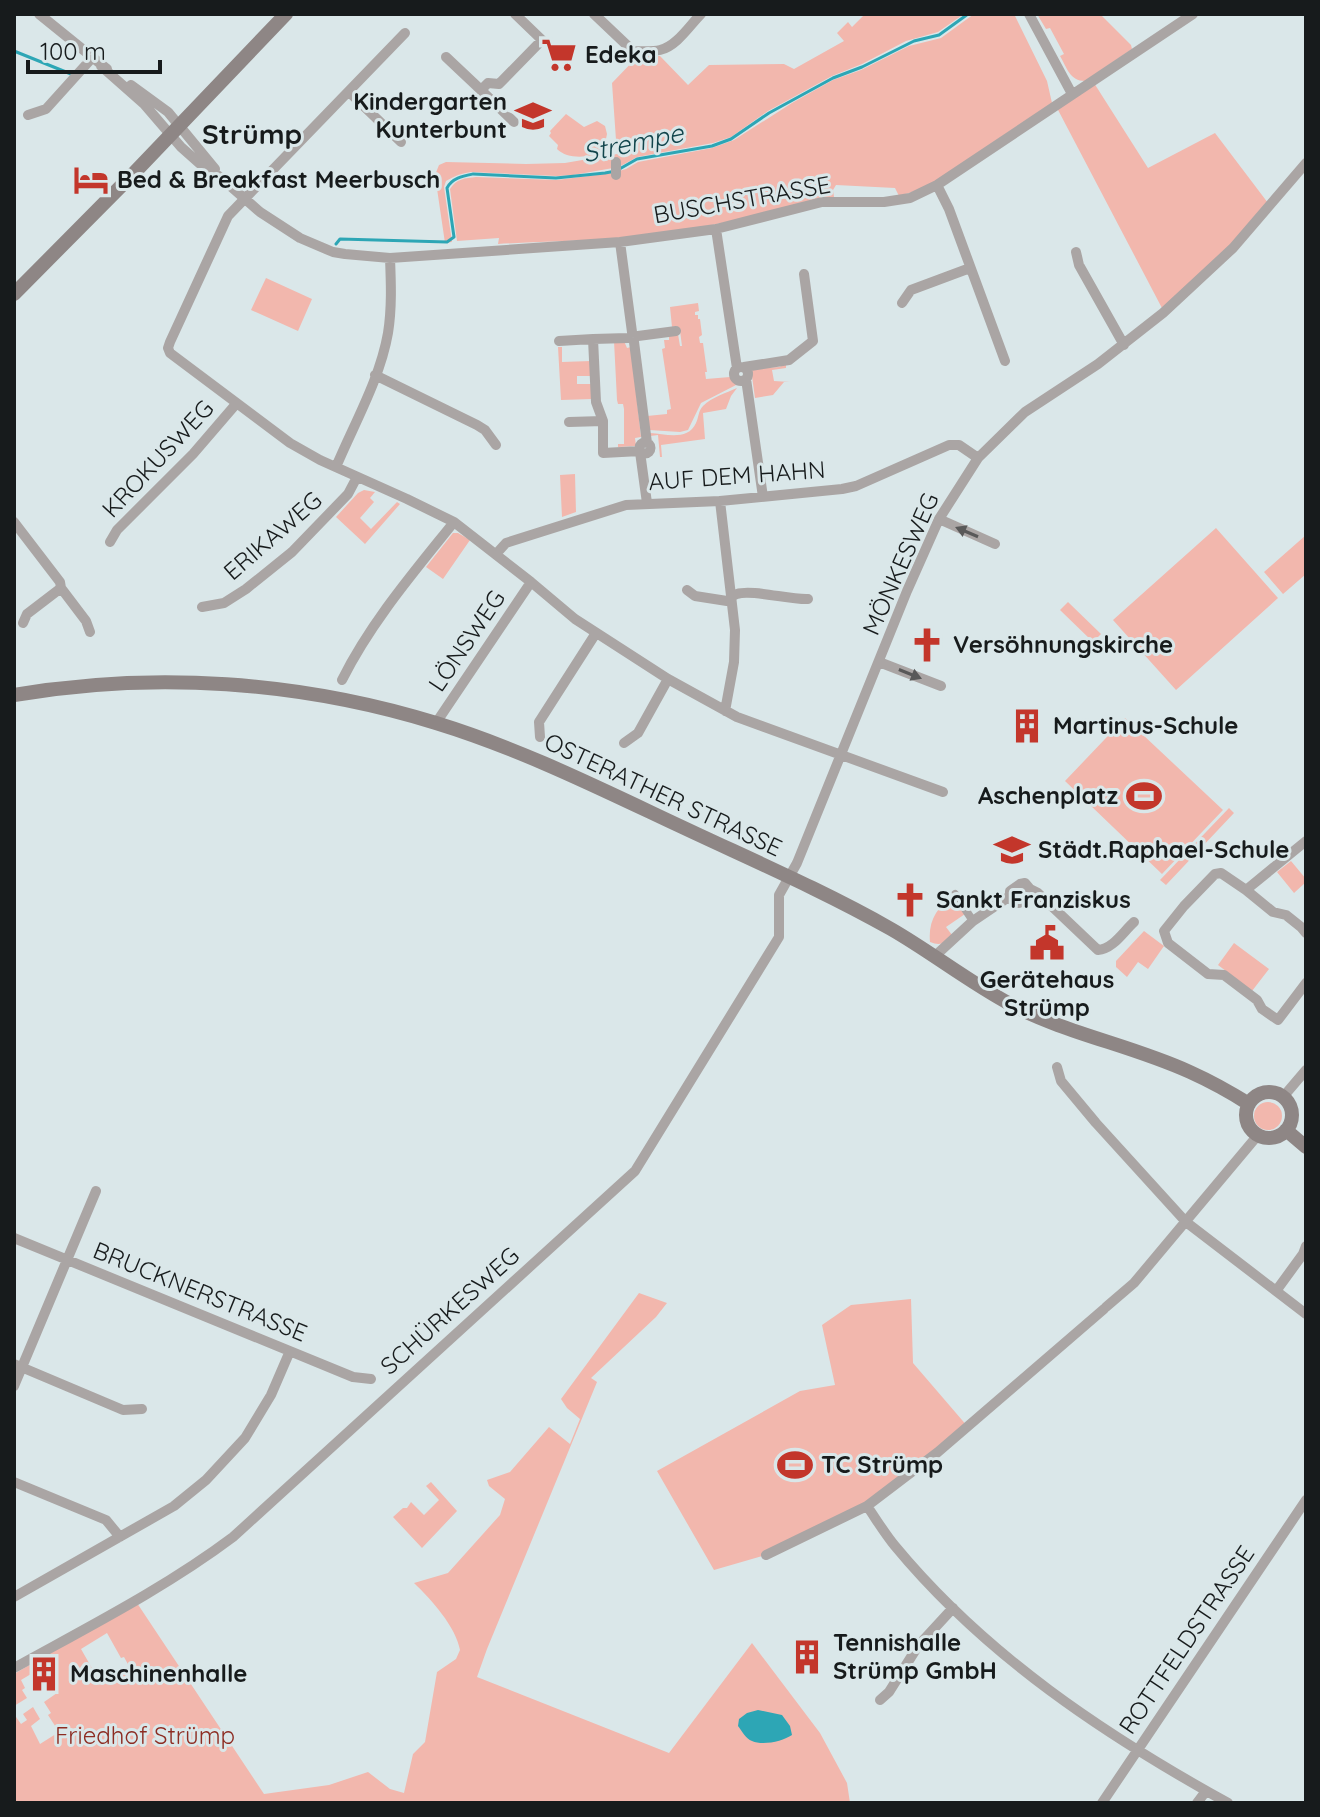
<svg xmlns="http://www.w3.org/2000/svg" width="1320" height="1817" font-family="Quicksand,sans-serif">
	<rect width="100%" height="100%" fill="#dae7e9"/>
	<!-- green -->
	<path fill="#f2b7ad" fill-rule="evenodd" d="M865 14H964L938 32 906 41 862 64 832 76 768 111 731 137 713 143 637 157 619 167 573 175 557 176 471 172C462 173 454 176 446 181L444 187 452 242 445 243 435 175 439 165 446 162 526 164 565 163 617 154 612 83 638 56H660L688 85 709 65 784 64 794 69 844 41 837 33 848 22 852 27Z
		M974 14H1014L1047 81 1052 103 925 188 899 196 895 188 836 185 833 190 834 197C776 211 718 226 659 234 605 241 551 241 498 244L499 238 457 241 450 189C456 179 465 178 476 177L557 180 612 173 626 169 638 162 712 148 734 140 792 103 833 80 861 70 909 46 941 38Z
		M1037 14H1100L1131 45 1132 49 1085 81C1070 81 1067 68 1060 56L1064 54 1050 28 1046 29Z
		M1094 83 1148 168 1215 133 1268 203 1229 251 1163 310 1057 108Z
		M566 114 584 127 597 121 605 126 607 134 603 153C588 157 568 160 557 149L558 145 549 136 551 133 550 131Z
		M266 278 312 299 298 331 251 310Z
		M698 303 699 311 695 312V315H698V319H700L702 335 699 337 700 343H703L707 372H705L706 379 730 377 738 384 701 403 688 430 680 432 649 430 647 416 667 414V410L671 409 662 349 665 348 664 340H669V335L678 334 680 346H682L680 331H678L677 326 672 327 670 307Z
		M614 341H624L627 348 631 347 641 437 635 438 636 446 618 447V444H624V409L623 404H618L617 400Z
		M558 347H562V362L591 361V376H577V384H591L592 399 561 400Z
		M786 364V368L772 370 774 381 790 382H784L773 395 755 398 751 369 779 367Z
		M737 388 731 396 726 409 703 413 705 439 661 445 662 457H660L658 435 650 436V433C666 434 688 441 696 423 699 417 698 411 703 406 712 397 726 393 737 388Z
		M575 474 576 512 562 517 560 475Z
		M364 490 375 492 370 498 374 502 360 518 371 529 397 502 400 504 365 544 336 517 358 493Z
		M1216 528 1278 598 1176 690 1113 620Z
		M453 533H458L470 540 443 579 426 567Z
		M1306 535V574L1283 594 1264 572Z
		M1068 602 1101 634 1093 642 1060 610Z
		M1125 718 1223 810 1162 874 1065 781Z
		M1229 808 1234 813 1166 885 1160 880Z
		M1291 861 1306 879V882L1294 893 1277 872Z
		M954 895 965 914 946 927 952 935C945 944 940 946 930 942 928 921 937 907 954 895Z
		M1144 931 1164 946 1148 969 1138 962 1127 977 1116 967V961Z
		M1234 943 1269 969 1252 991 1218 965Z
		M1254 1116a14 14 0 1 1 28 0a14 14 0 1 1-28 0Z
		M639 1293 667 1303 656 1317 591 1378 597 1382 487 1649 477 1677 669 1753 752 1643 820 1733 847 1783 850 1803H14V1714L21 1724 27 1720 23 1714 33 1707 40 1719 31 1726 40 1744 59 1732 48 1715 51 1713 44 1702 57 1693 49 1680 58 1674 51 1662 21 1680 25 1688 22 1690 27 1698 14 1706V1674L137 1603 264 1794 329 1785 368 1772 390 1789 404 1793 413 1754 425 1742 437 1672 456 1659 460 1650C456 1627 431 1599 414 1583L448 1573 500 1515 505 1499 489 1486 487 1480 510 1472 549 1427 570 1444 580 1419 567 1408 561 1399ZM107 1633 121 1658 124 1657 130 1668 101 1684 81 1649Z
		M911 1299 913 1363 968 1427 867 1506 766 1555 714 1570 657 1471 800 1391 835 1385 822 1325 851 1305Z
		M431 1482 457 1511 422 1548 393 1517 403 1508H407L411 1502 424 1515 439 1500 426 1486Z"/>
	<!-- water -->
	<path fill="#2da6b5" d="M758 1710 782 1715 790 1726 792 1735C783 1741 763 1746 752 1741 746 1739 742 1731 738 1726L739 1719 747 1713Z"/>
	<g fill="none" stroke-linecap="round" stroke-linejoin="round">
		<!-- stream -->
		<path stroke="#2da6b5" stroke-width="3" d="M14 51 71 74
			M336 244 340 239 447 242 454 237 447 188C452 178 463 176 473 174L556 178 605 173 616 171 637 159 712 146 731 139 769 113 833 78 862 67 914 41 939 35 968 14"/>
		<!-- pedestrian -->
		<path stroke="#aaa5a4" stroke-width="8" d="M955 894 973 921"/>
		<!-- minor -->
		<path stroke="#aaa5a4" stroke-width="10" d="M39 14 107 69
			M594 14 633 51C642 51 652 52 660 50 677 46 690 25 701 14
			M1029 14 1072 94
			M405 33 228 216 170 342 168 348 170 353 290 443 320 460 407 499 454 522 531 582 575 619 668 679 737 717 943 792
			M446 57 481 90
			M101 66 144 104 181 147 199 163 220 177 260 212 300 238 333 252 345 254 390 258 620 242 716 229 822 202H884L910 198 937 185 1193 14
			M131 85 168 112 215 169
			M349 92 401 142
			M28 115 46 109 92 58
			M514 122 481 90 488 83 499 84 542 40 515 14
			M616 162V175
			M937 185 949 209 1005 361
			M716 229 737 368
			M620 242 632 332
			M1076 252 1079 265 1124 345
			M902 303 911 290 970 268
			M638 336 676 331
			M628 338 593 339 596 402 603 421V453L640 451
			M559 341 593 339
			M634 342 647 443
			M734 374a7 7 0 1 1 14 0a7 7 0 1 1-14 0Z
			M744 367 789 360 813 341 804 274
			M375 375 477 425 485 430 496 445
			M746 379 763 497
			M569 422 603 421
			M639.5 448a5.5 5.5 0 1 1 11 0a5.5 5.5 0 1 1-11 0Z
			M640 452 647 503
			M336 467C354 424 380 379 388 333 392 308 391 283 390 258
			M720 501 735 630 734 662 725 711
			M939 519 995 544
			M14 522 60 582 61 588 86 621 90 632
			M110 542 117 530 193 454 236 404
			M496 554 506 543 626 505 720 501 842 489 856 486 949 445H959L978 458
			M687 590 695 596 727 601C730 599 733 595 737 594 752 589 790 600 808 599
			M202 607 224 603 246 589 292 552 348 494 357 477
			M23 623 27 614 61 588
			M879 662 941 686
			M342 680C371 622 414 572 454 522
			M436 723 531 582
			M540 737 539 722 596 633
			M624 743 638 733 668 679
			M1306 841 1246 890 1273 912 1286 915 1301 927 1306 933
			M1246 890 1221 873 1215 874 1184 906 1164 931 1168 943 1208 974 1224 975 1257 1000 1262 1009 1278 1020 1306 983
			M1010 896 1014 903H1019L1028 896 1030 889
			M935 956 973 921 1010 896V891L1020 884 1025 883 1030 889 1038 893 1098 950C1113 949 1123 932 1134 922
			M1057 1067 1061 1081 1096 1123 1186 1222 1306 1314
			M1283 1097 1306 1070
			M14 1238 353 1377 371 1379
			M1276 1291 1303 1254 1306 1246
			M1106 1307 1134 1283 1258 1135
			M14 1364 123 1410 142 1409
			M14 1386 96 1191
			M14 1482 106 1520 120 1537
			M867 1506C876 1519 885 1534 895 1546 986 1656 1105 1735 1228 1803
			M766 1555 867 1506 938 1452 1104 1309
			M14 1597 174 1506 206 1480 245 1438 271 1395 290 1351
			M14 1668C88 1627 165 1588 233 1537L635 1171 779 937V895L797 863 907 591 939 519 978 458 1025 412 1098 364 1163 313 1233 248 1306 163
			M880 1700 889 1692 918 1646 953 1608
			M1102 1803 1306 1500
			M1197 1803 1206 1791"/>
		<!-- secondary -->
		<path stroke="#8e8685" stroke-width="14" d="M14 294 135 172 286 14
			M14 695C154 671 300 681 436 723 521 749 601 789 682 827 752 860 824 891 891 929 931 952 969 982 1010 1004 1067 1034 1131 1045 1190 1072 1210 1081 1230 1092 1249 1104
			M1246 1115a23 23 0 1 1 46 0a23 23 0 1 1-46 0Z
			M1286 1130 1306 1147"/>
	</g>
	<!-- one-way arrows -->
	<defs><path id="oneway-solid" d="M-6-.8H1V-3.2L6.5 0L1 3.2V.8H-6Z" transform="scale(2)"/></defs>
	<g fill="#595959">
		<use href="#oneway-solid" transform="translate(967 532) rotate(-157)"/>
		<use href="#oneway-solid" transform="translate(910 674) rotate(22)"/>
	</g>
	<!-- icons -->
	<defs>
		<g id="supermarket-bare" transform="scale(2.76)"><path d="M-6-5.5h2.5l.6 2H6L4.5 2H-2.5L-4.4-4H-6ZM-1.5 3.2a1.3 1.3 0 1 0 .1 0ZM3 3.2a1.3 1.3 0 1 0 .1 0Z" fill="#c3362b" stroke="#dae7e9" stroke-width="2.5" paint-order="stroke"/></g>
		<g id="school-bare" transform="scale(2.76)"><path d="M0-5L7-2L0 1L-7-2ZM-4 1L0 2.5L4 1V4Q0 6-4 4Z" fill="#c3362b" stroke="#dae7e9" stroke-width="2.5" paint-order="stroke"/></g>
		<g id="hotel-bare" transform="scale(2.76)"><path d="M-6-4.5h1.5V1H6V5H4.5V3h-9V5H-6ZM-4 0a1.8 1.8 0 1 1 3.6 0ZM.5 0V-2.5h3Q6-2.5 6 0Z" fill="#c3362b" stroke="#dae7e9" stroke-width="2.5" paint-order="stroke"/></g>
		<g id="church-bare" transform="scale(2.76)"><path d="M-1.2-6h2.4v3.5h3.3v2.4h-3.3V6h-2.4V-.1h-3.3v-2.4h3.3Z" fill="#c3362b" stroke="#dae7e9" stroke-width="2.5" paint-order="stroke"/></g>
		<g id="building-bare" transform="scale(2.76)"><path d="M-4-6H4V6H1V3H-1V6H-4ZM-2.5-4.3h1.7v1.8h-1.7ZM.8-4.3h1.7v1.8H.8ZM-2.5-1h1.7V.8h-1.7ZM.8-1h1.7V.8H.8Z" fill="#c3362b" stroke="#dae7e9" stroke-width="2.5" paint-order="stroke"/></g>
		<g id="stadium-bare" transform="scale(2.76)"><path d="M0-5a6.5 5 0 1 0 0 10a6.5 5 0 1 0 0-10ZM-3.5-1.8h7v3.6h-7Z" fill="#c3362b" stroke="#dae7e9" stroke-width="2.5" paint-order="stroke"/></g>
		<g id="civic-bare" transform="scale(2.76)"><path d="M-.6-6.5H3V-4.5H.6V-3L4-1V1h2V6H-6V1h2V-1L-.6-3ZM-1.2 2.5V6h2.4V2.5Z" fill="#c3362b" stroke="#dae7e9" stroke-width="2.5" paint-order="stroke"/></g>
	</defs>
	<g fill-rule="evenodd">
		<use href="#supermarket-bare" x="559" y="55"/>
		<use href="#school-bare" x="533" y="116"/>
		<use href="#hotel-bare" x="91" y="180"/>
		<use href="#church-bare" x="927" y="645"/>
		<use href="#building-bare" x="1027" y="726"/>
		<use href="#stadium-bare" x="1144" y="796"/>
		<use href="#school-bare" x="1012" y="850"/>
		<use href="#church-bare" x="910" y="900"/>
		<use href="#civic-bare" x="1047" y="943"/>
		<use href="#stadium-bare" x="795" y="1465"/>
		<use href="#building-bare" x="807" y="1657"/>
		<use href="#building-bare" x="44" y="1674"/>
	</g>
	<g text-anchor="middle" stroke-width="6" stroke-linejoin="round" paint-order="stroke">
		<!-- poi labels -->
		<g font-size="24" font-weight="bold" fill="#171b1c" stroke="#dae7e9" text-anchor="start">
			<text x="585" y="63">Edeka</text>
			<text x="507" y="110" text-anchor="end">Kindergarten<tspan x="507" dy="28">Kunterbunt</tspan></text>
			<text x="117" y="188">Bed &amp; Breakfast Meerbusch</text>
			<text x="953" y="653">Versöhnungskirche</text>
			<text x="1053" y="734">Martinus-Schule</text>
			<text x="1118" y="804" text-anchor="end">Aschenplatz</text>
			<text x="1038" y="858">Städt.Raphael-Schule</text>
			<text x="936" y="908">Sankt Franziskus</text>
			<text x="1047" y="988" text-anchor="middle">Gerätehaus<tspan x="1047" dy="28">Strümp</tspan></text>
			<text x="821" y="1473">TC Strümp</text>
			<text x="833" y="1651">Tennishalle<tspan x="833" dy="28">Strümp GmbH</tspan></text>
			<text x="70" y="1682">Maschinenhalle</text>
		</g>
		<!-- street labels -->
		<g font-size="24" fill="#171b1c" stroke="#dae7e9">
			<text transform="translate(742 200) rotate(-10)" y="8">BUSCHSTRASSE</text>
			<text transform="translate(158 459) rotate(-47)" y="8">KROKUSWEG</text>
			<text transform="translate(737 476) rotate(-4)" y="8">AUF DEM HAHN</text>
			<text transform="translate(273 536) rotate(-41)" y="8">ERIKAWEG</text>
			<text transform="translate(901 564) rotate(-66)" y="8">MÖNKESWEG</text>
			<text transform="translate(467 641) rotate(-56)" y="8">LÖNSWEG</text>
			<text transform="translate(663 795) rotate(25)" y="8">OSTERATHER STRASSE</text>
			<text transform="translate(200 1292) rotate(22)" y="8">BRUCKNERSTRASSE</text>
			<text transform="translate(450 1311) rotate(-42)" y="8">SCHÜRKESWEG</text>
			<text transform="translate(1187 1640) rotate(-56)" y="8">ROTTFELDSTRASSE</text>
		</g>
		<!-- park labels -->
		<g font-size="24" fill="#8d2c22" stroke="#dae7e9">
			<text x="145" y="1744">Friedhof Strümp</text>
		</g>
		<!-- water labels -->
		<g font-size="26" font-style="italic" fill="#11444b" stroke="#dae7e9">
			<text transform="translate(633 143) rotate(-12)" y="9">Strempe</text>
		</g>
		<!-- quarter labels -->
		<g font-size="28" font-weight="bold" fill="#171b1c" stroke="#dae7e9">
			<text x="252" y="144">Strümp</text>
		</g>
	</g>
	<!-- border -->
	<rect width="1320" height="1817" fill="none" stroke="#171b1c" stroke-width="32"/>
	<!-- scale -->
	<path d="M28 60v12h132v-12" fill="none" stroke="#171b1c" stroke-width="4"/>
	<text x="40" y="60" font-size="24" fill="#171b1c" stroke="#dae7e9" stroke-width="6" paint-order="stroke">100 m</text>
</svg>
